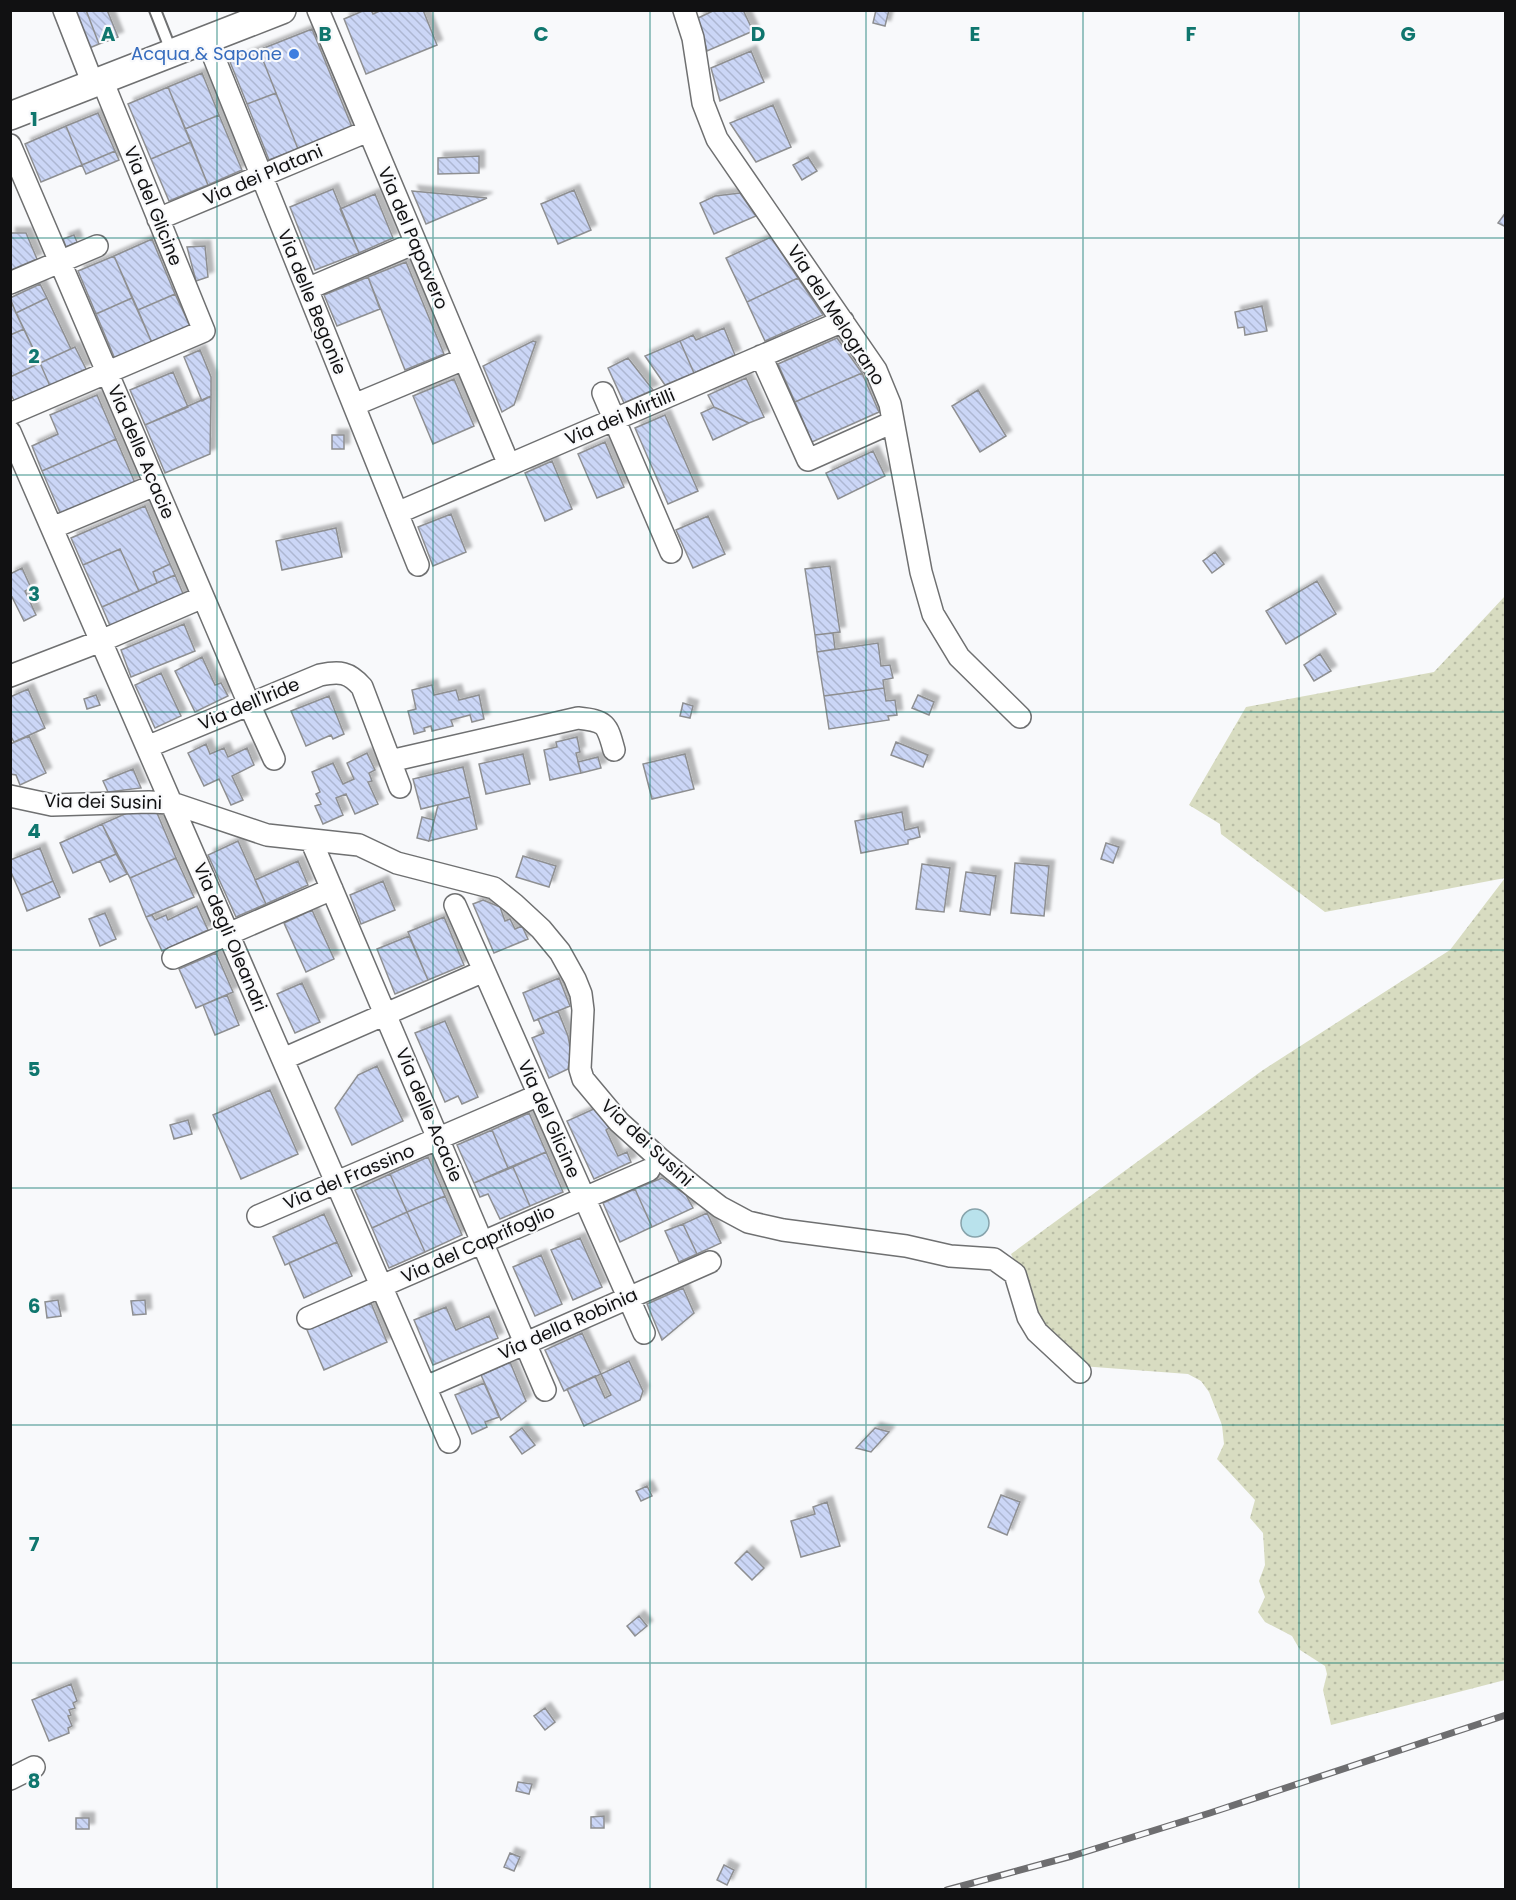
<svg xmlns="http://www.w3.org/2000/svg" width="1516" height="1900" font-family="Poppins,sans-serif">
	<defs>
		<pattern id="grass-dots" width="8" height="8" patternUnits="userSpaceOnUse" patternTransform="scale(1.5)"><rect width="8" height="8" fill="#d8dcc1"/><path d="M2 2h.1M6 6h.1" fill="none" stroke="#b8bca5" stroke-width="1.8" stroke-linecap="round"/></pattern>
		<pattern id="building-back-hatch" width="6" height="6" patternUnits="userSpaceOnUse" patternTransform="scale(1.5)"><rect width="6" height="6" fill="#cbd6f6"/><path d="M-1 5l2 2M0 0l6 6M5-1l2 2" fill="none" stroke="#adb7d2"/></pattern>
		<filter id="shadow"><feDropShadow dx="5.5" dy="-5.5" stdDeviation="1.5" flood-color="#0004"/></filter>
	</defs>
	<rect width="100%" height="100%" fill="#f8f9fb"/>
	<!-- grass -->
	<path fill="url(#grass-dots)" d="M1505 596V1680L1331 1725 1323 1690 1327 1674 1325 1666 1300 1650 1292 1636 1265 1622 1258 1612 1265 1597 1259 1581 1265 1565 1263 1533 1250 1518 1255 1500 1217 1459 1224 1444 1222 1425 1209 1392 1201 1381 1188 1374 1081 1366 1032 1312 1020 1273 1011 1254 1263 1070 1450 950 1505 878 1325 912 1221 834 1220 824 1189 805 1246 707 1434 672Z"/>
	<!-- water -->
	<path fill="#b9e2ec" stroke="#87a3ab" stroke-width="1.5" d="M961 1223a14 14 0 1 1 28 0a14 14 0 1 1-28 0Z"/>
	<!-- building -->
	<path fill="url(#building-back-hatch)" stroke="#8e8f91" stroke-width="1.5" filter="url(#shadow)" d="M72 10H86L99 44 87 49Z
		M86 10H107L118 37 99 44Z
		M365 10H371L373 14 382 10H423L437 45 366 74 344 19Z
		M715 10H743L753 31 707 51 698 18Z
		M876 10H889L885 26 873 23Z
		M312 29 352 127 298 149 259 50Z
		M259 50 276 93 247 104 230 62Z
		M751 51 764 82 720 101 711 68Z
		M202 73 219 115 185 129 168 87Z
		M168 87 191 142 151 159 128 104Z
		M276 93 298 149 269 160 247 104Z
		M773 105 791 147 756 162 730 123Z
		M98 113 115 151 82 165 66 126Z
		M219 115 242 170 208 185 185 129Z
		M66 126 82 165 41 182 25 144Z
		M191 142 208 185 169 201 151 159Z
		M115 151 119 160 86 174 82 165Z
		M479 156V173L438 174V158Z
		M808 157 817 171 802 180 793 165Z
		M333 189 359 253 315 270 290 207Z
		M574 190 591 230 558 244 541 204Z
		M412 191 487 198 426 224Z
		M740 193 756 216 714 234 700 203 715 196Z
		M375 194 393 238 359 253 340 209Z
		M1506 212V227L1498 223Z
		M10 233H26L37 259 11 270Z
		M74 235 77 242 66 247 63 239Z
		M771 237 798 278 747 302 726 258Z
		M152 239 175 294 138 310 114 256Z
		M205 246 208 277 196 281 187 247Z
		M114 256 132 298 96 314 78 271Z
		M406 262 444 354 405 370 368 277Z
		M368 277 380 309 337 326 324 295Z
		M798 278 823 315 765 341 747 302Z
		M40 284 47 298 16 313 10 298Z
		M175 294 190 326 152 343 138 310Z
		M47 298 71 349 40 363 16 313Z
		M132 298 152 343 115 359 96 314Z
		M10 300 24 329 10 335Z
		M1262 306 1267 331 1245 335 1244 327 1238 328 1235 312Z
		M724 328 735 355 694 373 680 341 693 335 696 340Z
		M24 329 40 363 10 377V335Z
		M837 338 862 373 795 402 778 364Z
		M533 341 536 342 514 405 502 412 483 366Z
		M680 341 694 373 665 385 645 356Z
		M75 347 86 369 50 386 40 363Z
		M200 350 211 377V396L202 401 184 357Z
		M628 358 653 390 624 403 608 368Z
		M40 363 50 386 15 402 10 393V377Z
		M173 372 188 407 145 425 130 390Z
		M862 373 879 412 812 442 795 402Z
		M746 378 764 417 749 423 714 407 708 395Z
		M454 379 474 426 433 444 413 396Z
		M978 390 1006 436 980 452 952 406Z
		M97 395 116 439 42 471 32 446 58 434 50 415Z
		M211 396 210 454 165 473 145 425Z
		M714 407 749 423 713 440 701 413Z
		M665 415 698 491 668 504 635 428Z
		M332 435H344V449H332Z
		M116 439 135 483 61 515 42 471Z
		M605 442 624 487 597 498 578 454Z
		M873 451 885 476 838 499 826 473Z
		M552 461 572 509 545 521 525 473Z
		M145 506 170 564 153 572 157 583 139 591 120 549 83 565 71 538Z
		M451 514 466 552 433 566 418 527Z
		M708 516 725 554 693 568 676 530Z
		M336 528 342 557 282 570 276 541Z
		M120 549 139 591 102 607 83 565Z
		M1215 552 1224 564 1212 573 1203 561Z
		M170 564 175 575 157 583 153 572Z
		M830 566 840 632 815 635 805 569Z
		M22 568 31 588 25 591 36 615 24 621 12 597 10 598V574Z
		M175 575 184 596 111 628 102 607Z
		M1317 581 1336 614 1286 644 1266 611Z
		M184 624 195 651 131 677 121 650Z
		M833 633 835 649 817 652 815 635Z
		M878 643 881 666 890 665 893 678 883 680 884 688 824 696 817 652Z
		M1320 654 1331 671 1314 681 1304 665Z
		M202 657 215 685 221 683 228 696 195 712 175 671Z
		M161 673 181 716 155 728 135 685Z
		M432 685 434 695 456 690 459 700 479 695 484 719 472 722 470 715 451 720 453 726 432 731 431 726 424 728 425 731 414 734 408 711 416 709 412 690Z
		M884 688 886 701 895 700 897 715 888 716 889 720 829 729 824 696Z
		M28 689 45 728 14 742 10 735V697Z
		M96 695 100 705 87 709 84 699Z
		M918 695 934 702 929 715 912 708Z
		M329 696 344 734 333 739 331 735 306 746 291 711Z
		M683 703 693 706 690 718 680 716Z
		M29 736 46 773 20 785 16 775 10 774V744Z
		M577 737 580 752 576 753 581 773 550 780 544 750 557 747 556 742Z
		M896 742 928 755 923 767 891 755Z
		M206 744 210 754 224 748 228 757 247 748 254 765 232 776 243 800 231 805 219 779 204 786 188 753Z
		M367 753 375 770 369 773 372 781 368 782 378 804 355 814 346 794 336 798 343 815 323 824 315 806 321 804 316 794 320 792 312 772 333 763 343 784 354 779 347 763Z
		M523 754 530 784 486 794 479 764Z
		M685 754 694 789 652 799 643 764Z
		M598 757 601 768 581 773 578 762Z
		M463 767 470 797 421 809 413 779Z
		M133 769 141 788 108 792 103 781Z
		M470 797 477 829 429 841 438 805Z
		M902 812 905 830 918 827 920 837 908 840V844L861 853 855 821Z
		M127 813H157L176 858 130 878 102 824Z
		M422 817 434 820 429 841 417 838Z
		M102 824 116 854 73 873 60 843Z
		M238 841 266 904 236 917 208 855Z
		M1106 843 1119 847 1113 863 1101 859Z
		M40 848 53 881 21 895 10 870V860Z
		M116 854 127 874 110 882 100 861Z
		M523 856 556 866 549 887 516 877Z
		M176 858 194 897 146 917 130 878Z
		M298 861 308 885 266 904 255 880Z
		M1015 863 1049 866 1044 916 1011 913Z
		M922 864 950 868 944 912 916 909Z
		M966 872 996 876 990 915 960 911Z
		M53 881 60 897 27 911 21 895Z
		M383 881 395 910 361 924 350 895Z
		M483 900 500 907 505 921 510 919 515 929 522 926 528 939 494 953 473 904Z
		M197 906 208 930 162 951 146 917 152 915 155 920 166 915 168 920Z
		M312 910 334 959 306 972 284 923Z
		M105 913 116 939 100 946 89 919Z
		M444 917 464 965 428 980 408 932Z
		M409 936 428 980 395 994 377 949Z
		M216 953 233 992 196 1008 179 969Z
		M559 978 570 1006 534 1021 523 993Z
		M302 983 320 1022 295 1033 277 994Z
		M227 995 239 1025 215 1035 203 1005Z
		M558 1011 568 1036 571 1052 568 1069 549 1078 532 1038 544 1033 538 1019Z
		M445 1021 478 1097 462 1104 458 1096 445 1102 415 1033Z
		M377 1066 403 1121 352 1145 335 1108 358 1075Z
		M270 1090 298 1154 241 1179 213 1115Z
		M596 1108 609 1128 606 1130 618 1156 627 1152 631 1162 594 1179 567 1121Z
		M529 1113 546 1152 508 1168 492 1130Z
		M188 1120 192 1134 174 1139 170 1125Z
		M492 1130 508 1168 474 1183 457 1145Z
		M546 1152 563 1192 530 1206 513 1167Z
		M428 1157 445 1196 407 1212 390 1174Z
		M513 1167 530 1206 500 1219 488 1194 480 1197 474 1183Z
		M390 1174 407 1212 372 1228 355 1190Z
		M662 1178 686 1195 693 1208 652 1227 635 1189Z
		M635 1189 652 1227 620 1242 603 1203Z
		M445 1196 462 1235 425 1252 407 1212Z
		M407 1212 425 1252 389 1268 372 1228Z
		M707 1213 721 1243 697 1254 683 1224Z
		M324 1214 337 1242 285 1265 273 1237Z
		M683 1224 697 1254 679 1262 665 1231Z
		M580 1238 602 1287 573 1300 551 1250Z
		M337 1242 352 1276 304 1298 289 1263Z
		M541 1255 562 1304 535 1316 513 1267Z
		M683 1288 694 1313 662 1340 647 1304Z
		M58 1300 61 1316 47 1318 45 1302Z
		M145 1300 146 1314 133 1315 131 1301Z
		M371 1303 387 1342 324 1370 307 1330Z
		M446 1307 456 1330 489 1316 498 1338 433 1365 414 1320Z
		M582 1333 601 1374 564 1391 545 1350Z
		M629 1361 643 1391 640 1400 584 1426 567 1389 595 1376 605 1398 611 1395 601 1374Z
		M510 1362 526 1401 501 1420 481 1375Z
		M484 1383 499 1417 485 1422 487 1427 472 1434 455 1395Z
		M522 1428 535 1445 522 1454 510 1437Z
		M875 1428 889 1432 871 1452 856 1448Z
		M647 1486 652 1496 641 1501 636 1491Z
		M1001 1495 1020 1502 1007 1535 988 1527Z
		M827 1502 840 1546 801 1557 791 1521 815 1514 813 1507Z
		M747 1551 764 1568 752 1580 735 1563Z
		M639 1616 647 1626 635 1636 627 1626Z
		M71 1684 77 1701 73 1703 75 1708 69 1710 71 1715 68 1716 72 1726 68 1728 69 1733 49 1741 32 1700Z
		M545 1708 555 1722 545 1730 534 1716Z
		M518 1782 532 1784 529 1794 516 1791Z
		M604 1816V1828H591V1817Z
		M76 1818H89V1829H76Z
		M510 1853 520 1857 514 1871 504 1867Z
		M724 1865 734 1870 727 1885 717 1880Z"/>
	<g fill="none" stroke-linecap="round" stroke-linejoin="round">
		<!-- service casing -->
		<g stroke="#6f7071" stroke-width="14">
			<path id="service" d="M155 10 172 53"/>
		</g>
		<!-- minor casing -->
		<g stroke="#6f7071" stroke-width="24">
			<path id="minor" d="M64 10 93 84
				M318 10 509 465
				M684 10 693 38 703 103 717 139 876 370 890 404 921 572 933 614 959 657 1020 717
				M207 40 418 565
				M10 145 249 704 274 759
				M158 219 368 131
				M10 283 97 246
				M307 289 415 243
				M761 356 808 460 893 422
				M603 393 671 552
				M354 405 464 359
				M10 414 204 331 102 80
				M10 432 449 1442
				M397 513 843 321
				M52 528 155 485
				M10 676 101 641 203 597
				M147 747 320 675C340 671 349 672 362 687L400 787
				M390 761 578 718C606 721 607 724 614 750
				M10 796 52 805 149 802 172 803 267 835 359 845 397 863 494 888 514 904 541 929 560 952 575 979 581 994 583 1010 580 1069 583 1079 619 1122 659 1158 694 1187 720 1207 748 1222 783 1230 906 1246 950 1256 994 1259 1015 1274 1028 1317 1037 1332 1080 1372
				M311 840 545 1390
				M455 905 644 1333
				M173 958 332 889
				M283 1059 484 971
				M258 1216 539 1095
				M308 1318 649 1170
				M426 1387 710 1262
				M10 1779 34 1767"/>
		</g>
		<!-- tertiary casing -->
		<g stroke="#6f7071" stroke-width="30">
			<path id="tertiary" d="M10 116 282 10"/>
		</g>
		<!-- service -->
		<use href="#service" stroke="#fff" stroke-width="10"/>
		<!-- minor -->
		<use href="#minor" stroke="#fff" stroke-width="21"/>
		<!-- tertiary -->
		<use href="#tertiary" stroke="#fff" stroke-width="27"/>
		<!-- rail casing -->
		<g stroke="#6e6e70" stroke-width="7">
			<path id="rail" d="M947 1890 1072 1856 1210 1813 1506 1715"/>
		</g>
		<!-- rail -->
		<use href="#rail" stroke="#f8f9fb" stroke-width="4.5" stroke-dasharray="14" stroke-linecap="butt"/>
	</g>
	<!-- grid -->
	<path fill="none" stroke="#0f766e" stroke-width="1.5" stroke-opacity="0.55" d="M217 10V1890M433 10V1890M650 10V1890M866 10V1890M1083 10V1890M1299 10V1890M10 238H1506M10 475H1506M10 712H1506M10 950H1506M10 1188H1506M10 1425H1506M10 1663H1506"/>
	<!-- markers -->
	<circle fill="#3f7fe0" stroke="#f8f9fb" stroke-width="2" cx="294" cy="54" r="6"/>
	<g text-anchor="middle" stroke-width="4.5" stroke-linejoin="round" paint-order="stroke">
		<!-- shop labels -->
		<g font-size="18" fill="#366cbe" stroke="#f8f9fb" text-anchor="end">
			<text x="282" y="60">Acqua &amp; Sapone</text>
		</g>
		<!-- street labels -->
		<g font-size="18" fill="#111112" stroke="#f8f9fb">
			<text transform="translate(263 175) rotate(-23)" y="6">Via dei Platani</text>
			<text transform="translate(153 206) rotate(68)" y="6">Via del Glicine</text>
			<text transform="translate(413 238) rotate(67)" y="6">Via del Papavero</text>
			<text transform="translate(312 302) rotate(68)" y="6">Via delle Begonie</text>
			<text transform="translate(836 315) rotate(57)" y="6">Via del Melograno</text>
			<text transform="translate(620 417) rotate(-23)" y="6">Via dei Mirtilli</text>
			<text transform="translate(141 452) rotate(67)" y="6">Via delle Acacie</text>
			<text transform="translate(249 704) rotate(-23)" y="6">Via dell'Iride</text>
			<text transform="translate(103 802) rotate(1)" y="6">Via dei Susini</text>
			<text transform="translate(230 937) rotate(67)" y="6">Via degli Oleandri</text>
			<text transform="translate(429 1115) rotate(67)" y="6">Via delle Acacie</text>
			<text transform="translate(549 1119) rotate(66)" y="6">Via del Glicine</text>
			<text transform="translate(647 1143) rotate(43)" y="6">Via dei Susini</text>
			<text transform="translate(349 1177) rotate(-23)" y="6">Via del Frassino</text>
			<text transform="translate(478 1244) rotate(-24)" y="6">Via del Caprifoglio</text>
			<text transform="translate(568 1324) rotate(-24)" y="6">Via della Robinia</text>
		</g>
	</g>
	<g font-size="20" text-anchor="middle" font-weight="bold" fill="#0f766e" stroke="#f8f9fb" stroke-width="4.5" stroke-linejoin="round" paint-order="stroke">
		<text x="108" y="41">A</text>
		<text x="325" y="41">B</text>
		<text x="541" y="41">C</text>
		<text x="758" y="41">D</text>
		<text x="975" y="41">E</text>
		<text x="1191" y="41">F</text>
		<text x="1408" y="41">G</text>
		<text x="34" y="126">1</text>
		<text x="34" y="363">2</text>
		<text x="34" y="601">3</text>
		<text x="34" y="838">4</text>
		<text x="34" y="1076">5</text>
		<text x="34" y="1313">6</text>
		<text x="34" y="1551">7</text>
		<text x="34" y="1788">8</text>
	</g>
	<!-- border -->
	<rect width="1516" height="1900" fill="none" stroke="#111112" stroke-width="24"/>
</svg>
